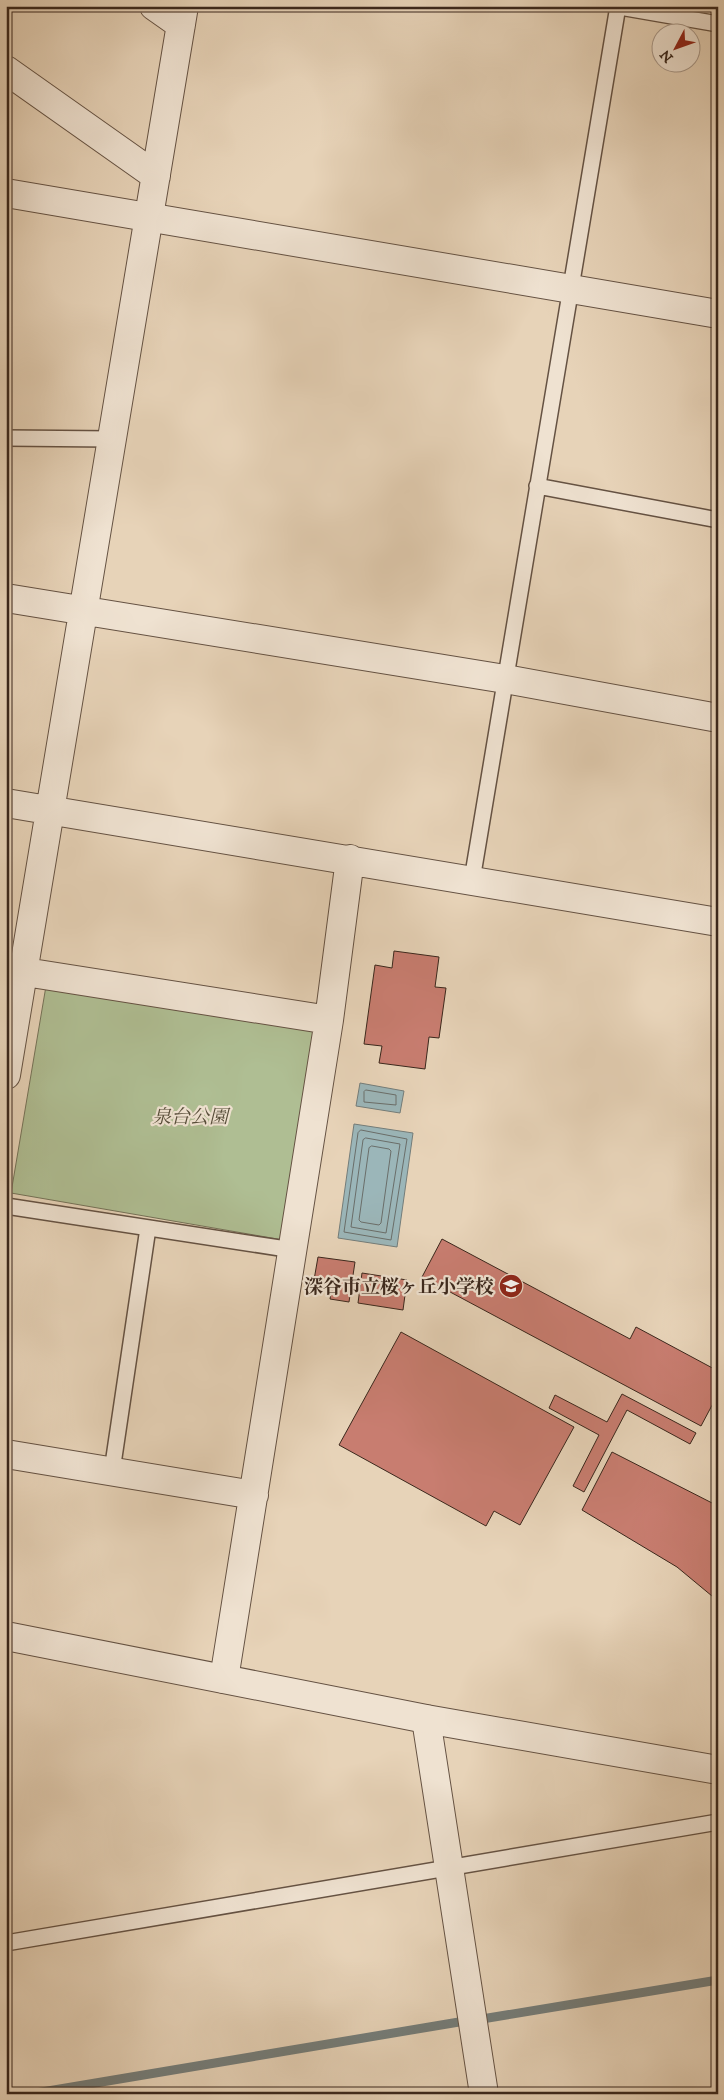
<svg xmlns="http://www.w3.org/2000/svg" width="724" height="2100" font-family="'IM FELL DW Pica','Noto Serif JP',serif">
	<rect width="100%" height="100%" fill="#e7d3b8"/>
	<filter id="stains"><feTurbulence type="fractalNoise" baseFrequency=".004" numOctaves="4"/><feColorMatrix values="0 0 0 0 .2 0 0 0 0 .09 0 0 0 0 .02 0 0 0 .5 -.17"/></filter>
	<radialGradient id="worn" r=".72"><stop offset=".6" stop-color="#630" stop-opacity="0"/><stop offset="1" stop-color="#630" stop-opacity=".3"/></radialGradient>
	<!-- green -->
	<path fill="#afbe93" stroke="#747258" d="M46 986 316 1028 289 1241 11 1193Z"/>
	<!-- water -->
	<path fill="#9bb6b9" stroke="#747d7a" d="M360 1083 404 1091 400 1113 356 1106Z
		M354 1124 413 1133 397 1247 338 1238Z"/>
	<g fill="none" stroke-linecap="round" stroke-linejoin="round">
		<!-- shore -->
		<path stroke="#6a6e6a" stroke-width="1" d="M366 1090 396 1095V1105L364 1102V1092Z
			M361 1130 407 1139 391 1240 344 1232 358 1133Z
			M366 1138 400 1144 386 1233 351 1227 363 1140Z
			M372 1146 389 1149 391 1151 381 1223 379 1225 361 1222 359 1220 369 1148Z"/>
		<!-- stream -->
		<path stroke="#747d7a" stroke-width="9" d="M482 2019 718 1980
			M30 2094 459 2022"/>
	</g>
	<!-- building -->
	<path fill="#c87d70" stroke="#3a271c" d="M394 951 439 957 435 987 446 988 439 1038 429 1037 425 1069 379 1063 382 1046 364 1044 375 965 392 968Z
		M442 1239 630 1339 636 1327 718 1371V1394L701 1426 422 1277Z
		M318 1257 355 1262 349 1302 330 1299 333 1283 314 1280Z
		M362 1273 407 1280 403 1310 358 1303Z
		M401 1332 574 1427 520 1525 494 1511 486 1526 339 1445Z
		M622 1394 696 1433 690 1444 627 1410 584 1492 573 1486 599 1435 549 1408 555 1395 607 1422Z
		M612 1452 718 1506V1601L677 1567 582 1510Z"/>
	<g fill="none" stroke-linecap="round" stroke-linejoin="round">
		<!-- service casing -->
		<g stroke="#655243" stroke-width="18">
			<path id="service" d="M614 6 718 24
				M6 438 112 439
				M537 486 718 520
				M472 880 618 6
				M6 1206 293 1250
				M112 1471 148 1228
				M6 1943 718 1822"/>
		</g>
		<!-- minor casing -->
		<g stroke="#655243" stroke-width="30">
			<path id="minor" d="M154 6 181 25
				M6 70 156 176
				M6 598 505 679 718 718
				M6 803 718 922
				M6 969 329 1020
				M6 1075 184 6
				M6 1454 254 1495
				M224 1679 329 1020 350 859
				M426 1719 484 2094"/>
		</g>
		<!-- tertiary casing -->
		<g stroke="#655243" stroke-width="30">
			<path id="tertiary" d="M6 193 718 314
				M6 1636 426 1719 718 1770"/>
		</g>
		<!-- service -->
		<use href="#service" stroke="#efe2d1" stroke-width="15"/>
		<!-- minor -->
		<use href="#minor" stroke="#efe2d1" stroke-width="28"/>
		<!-- tertiary -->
		<use href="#tertiary" stroke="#efe2d1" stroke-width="28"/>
	</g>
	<!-- icons -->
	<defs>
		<g id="school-disc" transform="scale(1.25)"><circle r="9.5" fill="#8f2418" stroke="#efe2d1"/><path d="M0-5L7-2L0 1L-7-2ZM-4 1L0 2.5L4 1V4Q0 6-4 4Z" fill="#fff"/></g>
	</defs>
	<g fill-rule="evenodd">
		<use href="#school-disc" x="511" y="1286"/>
	</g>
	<g text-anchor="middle" stroke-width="4.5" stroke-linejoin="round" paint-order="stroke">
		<!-- park labels -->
		<g font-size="19" font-style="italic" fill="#574d3a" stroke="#efe2d1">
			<text x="190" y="1123">泉台公園</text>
		</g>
		<!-- poi labels -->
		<g font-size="19" font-weight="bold" fill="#3a271c" stroke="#efe2d1" text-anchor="end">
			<text x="494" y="1293">深谷市立桜ヶ丘小学校</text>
		</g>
	</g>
	<!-- margin -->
	<rect width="724" height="2100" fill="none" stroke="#e7d3b8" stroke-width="25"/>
	<rect x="8" y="8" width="709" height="2085" fill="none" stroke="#3a271c" stroke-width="2.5"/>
	<rect x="12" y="12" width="699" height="2075" fill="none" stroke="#3a271c"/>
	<!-- north arrow -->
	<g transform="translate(676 48) rotate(229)"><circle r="24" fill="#efe2d1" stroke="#a79789"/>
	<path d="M0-4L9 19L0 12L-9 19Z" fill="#8f2418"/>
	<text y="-8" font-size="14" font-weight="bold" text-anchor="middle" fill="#3a271c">N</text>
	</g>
	<rect width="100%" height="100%" filter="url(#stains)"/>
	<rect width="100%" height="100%" fill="url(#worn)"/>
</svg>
